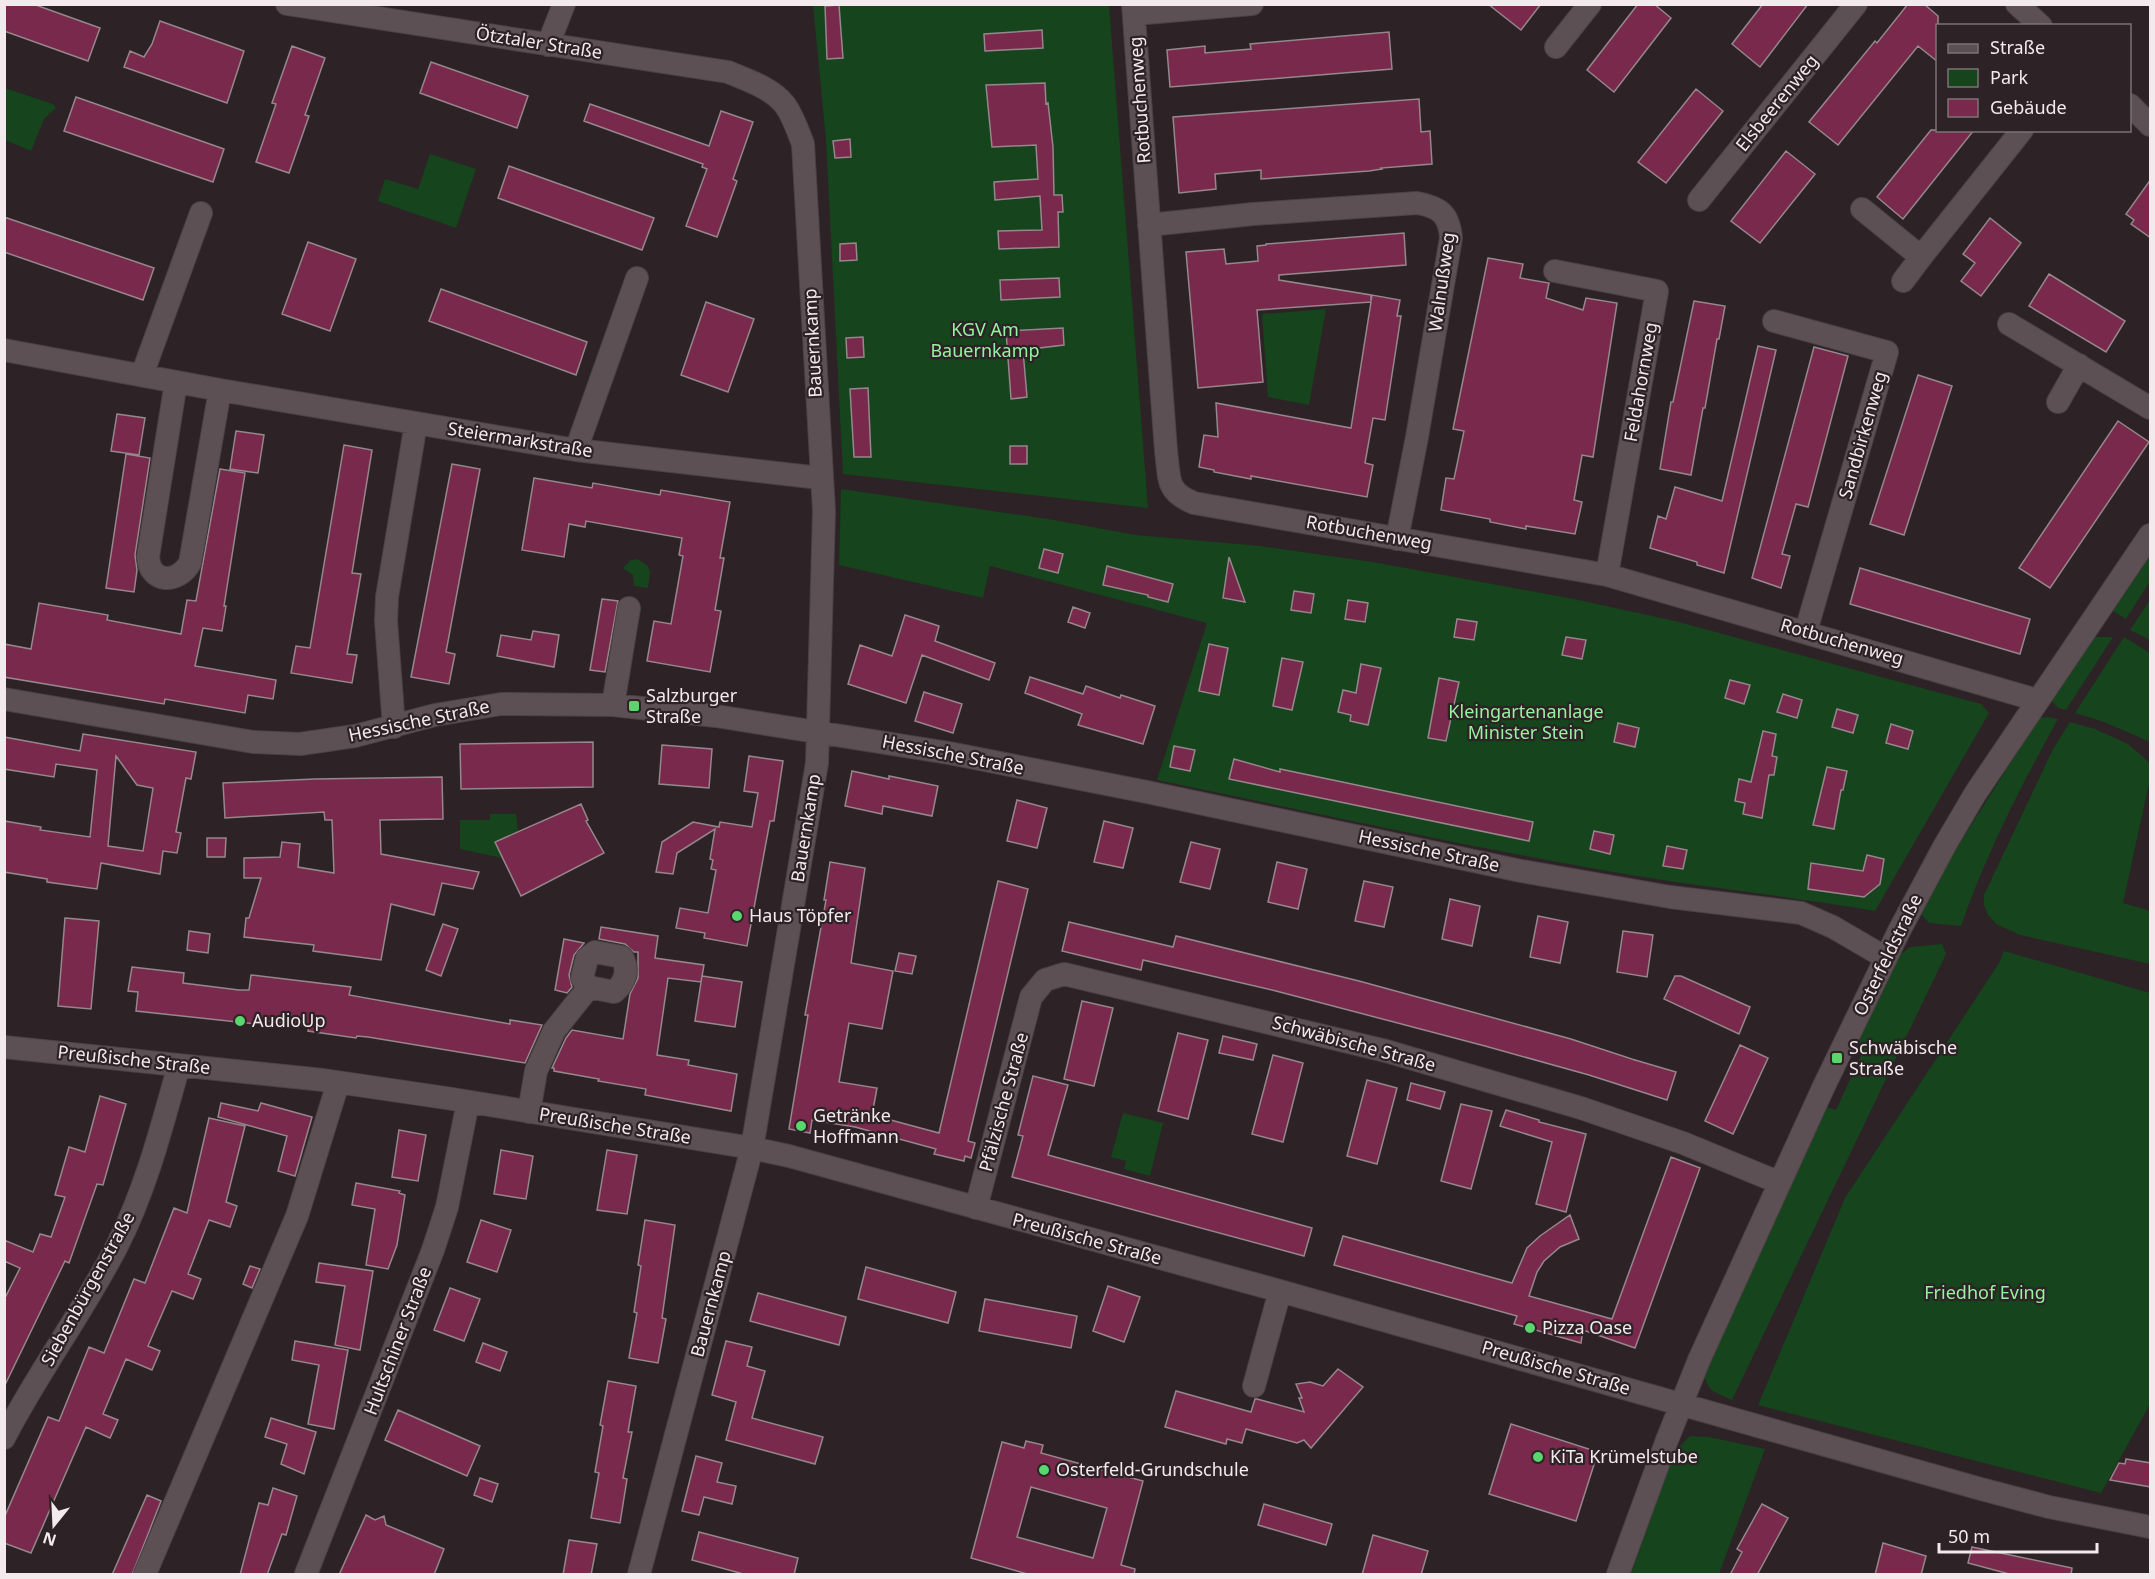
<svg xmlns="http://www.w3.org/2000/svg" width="2155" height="1579" font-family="'Noto Sans',sans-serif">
	<rect width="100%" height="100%" fill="#2d2226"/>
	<!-- green -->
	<path fill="#15441d" d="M813 5H1109L1148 508 843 474 826 140Z
		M5 88 53 104 56 108 44 119 31 151 5 140Z
		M430 154 476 169 456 228 378 201 385 179 418 189Z
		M1326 309 1309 405 1268 397 1262 314Z
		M841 489 1048 519 1136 535 1260 546 1373 562 1574 599 1675 621 1981 704 1989 713 1875 911C1806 899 1737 891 1669 881 1497 854 1327 815 1157 780L1207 623 990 566 983 598 839 565Z
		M2150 556V581L2126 619 2113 611Z
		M638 559 648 566 650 573 648 588 634 586 633 575 623 568 631 560Z
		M2150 600V640L2130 630Z
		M2095 637H2113L2066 710 2058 708 2051 700Z
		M2124 637 2150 653V742L2104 722 2075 713Z
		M2048 717 2058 719C2021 786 1986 854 1961 926L1929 923 1921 914 1949 860 2039 718Z
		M2070 722 2095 729 2128 744 2150 763V779L2123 903 2150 911V964L2020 935 1996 924 1988 915 1984 905V895L2053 749Z
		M490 814H516L518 831 495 842 502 858 460 849V820H490Z
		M1942 944 1946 954 1732 1400C1720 1394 1707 1392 1705 1377L1740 1292 1826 1107 1836 1110 1863 1051 1855 1046 1900 955 1910 947Z
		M2004 951 2150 993V1404L2101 1493 1758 1405 1845 1198 1999 963Z
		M1123 1113 1163 1123 1150 1176 1124 1169 1126 1161 1111 1157Z
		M1690 1436 1709 1437 1765 1449 1719 1574H1631L1675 1451Z"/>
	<!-- building -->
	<path fill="#78294c" stroke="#95878c" stroke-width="1.5" fill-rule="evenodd" d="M4 4H33L100 28 88 61 4 31Z
		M1488 4H1541L1521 30Z
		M1638 4H1654L1671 18 1614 92 1587 70Z
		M1763 4H1808L1760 67 1732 44Z
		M1908 4H1924L1938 16V62L1918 46 1838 145 1809 122 1875 41 1877 43Z
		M839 5 843 58 827 59 825 6Z
		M160 21 244 51 227 103 124 67 130 51 144 57 152 44Z
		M1042 30 1043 48 985 51 984 34Z
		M1389 32 1392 69 1170 87 1167 50 1205 46V53L1251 49 1250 44Z
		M292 46 325 58 305 115 309 116 289 173 256 162 276 104 272 103Z
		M431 62 528 96 517 128 420 93Z
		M1045 83 1046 104 1048 103 1053 147 1054 195H1062L1063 212H1058L1059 247 999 249 998 231 1042 230 1040 196 995 200 994 182 1038 179 1036 145 992 147 986 85Z
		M1696 89 1723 111 1666 183 1638 162Z
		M76 97 224 149 213 182 64 131Z
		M1419 99 1421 132 1430 131 1432 164 1381 168 1382 169 1369 171 1261 179V170L1215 174 1216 189 1179 193 1173 117Z
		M590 104 709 146 721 111 753 122 733 179 737 181 717 237 686 226 707 169 702 167 703 164 584 121Z
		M1931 130H1974L1903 219 1877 197Z
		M850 139 851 157 835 158 833 141Z
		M1786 151 1815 174 1760 243 1731 221Z
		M509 166 654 218 642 250 498 198Z
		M2151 179V238L2131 224 2134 220 2126 214Z
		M4 217 154 268 143 300 4 252Z
		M1990 218 2021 243 1981 296 1961 281 1975 263 1963 254Z
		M1404 233 1406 265 1279 275V280L1371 295V301L1372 295 1400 300 1397 316H1401L1385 420 1373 418 1365 463 1373 465 1367 497 1251 476V479L1214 472V470L1199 467 1204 435 1218 437 1216 403 1351 428 1371 302 1257 310 1263 382 1198 388 1186 252 1224 249 1226 264 1258 261 1257 246 1266 245V244Z
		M308 242 356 259 330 331 282 314Z
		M856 243 857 260 840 261V244Z
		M1488 258 1523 264 1520 278 1549 283 1546 298 1583 310 1586 298 1617 303 1593 457 1582 455 1574 500 1582 502 1575 534 1526 526V529L1490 522V519L1441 510 1446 478 1454 479 1464 431 1453 429Z
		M2049 274 2125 321 2106 352 2029 306Z
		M1059 278 1060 297 1001 300 1000 280Z
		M441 289 587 342 576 375 429 321Z
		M1694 301 1725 306 1719 339H1717L1705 408H1703L1691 475 1660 469 1671 402H1673Z
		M706 302 754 319 728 392 681 375Z
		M1063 328 1064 345 1023 350 1027 397 1011 399 1006 331Z
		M863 337 864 357 847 358 846 338Z
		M1758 346 1776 350 1724 573 1697 565V562L1650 548 1658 516 1666 519 1675 487 1722 501Z
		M1814 347 1848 356 1808 507 1796 504 1782 554 1790 556 1781 588 1752 578Z
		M1918 375 1952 386 1904 535 1870 524Z
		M868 388 871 457H854L850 389Z
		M117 414 145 418 139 455 111 451Z
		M2118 421 2149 442 2050 588 2019 568Z
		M236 431 264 435 258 473 230 469Z
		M344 445 372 450 352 573 361 574 347 654 357 655 352 683 291 673 296 646 310 648Z
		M1010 446H1027V464H1010Z
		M126 454 150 458 135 555 137 570 134 592 106 588Z
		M452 464 480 469 446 652 455 654 449 684 411 677Z
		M220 469 245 473 224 606H226L222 631 203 628 195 666 276 680 273 699 248 695 245 713 165 699 164 704 4 677V644L31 649 39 603 108 615 107 620 181 634 187 600 196 601Z
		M534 478 592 488 593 483 660 495 661 490 730 502 720 558H724L715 610 721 611 710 672 647 661 654 621 671 624 683 556 679 555 682 538 586 521 585 527 569 524 564 557 522 550Z
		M1044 549 1063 554 1058 573 1039 568Z
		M1229 557 1245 602 1223 598Z
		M1107 566 1173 584 1168 602 1148 597V595L1103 585Z
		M1860 568 2030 619 2020 654 1850 604Z
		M1294 591 1314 594 1311 613 1291 610Z
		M602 599 618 601 605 672 590 670Z
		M1348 600 1368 603 1365 622 1345 619Z
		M1073 607 1090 613 1085 628 1068 622Z
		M905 615 939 626 935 641 995 663 989 680 922 655 906 703 848 684 860 645 892 656Z
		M1457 619 1477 622 1474 640 1454 637Z
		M533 631 559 635 554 667 497 656 501 635 531 640Z
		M1566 637 1586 640 1582 659 1562 655Z
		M1209 644 1228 648 1219 695 1199 691Z
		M1282 658 1303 662 1292 710 1273 706Z
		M1361 664 1381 668 1368 725 1350 721 1351 715 1338 712 1343 690 1356 693Z
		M1030 677 1083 694 1086 686 1120 698 1121 695 1155 706 1143 744 1078 725 1082 714 1025 693Z
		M1439 678 1459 682 1446 741 1428 738Z
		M1730 680 1750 685 1744 704 1725 698Z
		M924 692 962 704 953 733 915 721Z
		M1783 694 1802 700 1797 718 1777 712Z
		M1837 709 1858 715 1853 733 1832 727Z
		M1618 723 1639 728 1635 747 1614 742Z
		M1891 724 1913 731 1908 749 1886 743Z
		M1763 731 1776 734 1772 756 1777 757 1774 775H1769L1762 818 1743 814 1745 803 1735 801 1739 779 1751 782Z
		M83 734 196 752 191 779 186 778 176 832 181 833 177 853 163 851 160 874 101 863 97 889 47 882V879L4 872V821L41 827 40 830 90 837 97 770 56 764 54 777 4 769V737L80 751ZM116 756 137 785 153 788 143 851 108 846Z
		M593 742V787L461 789 460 744Z
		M662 745 712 749 709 788 659 784Z
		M1174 746 1195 750 1190 771 1170 767Z
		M749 756 783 761 774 821H770L747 946 704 938 705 933 676 928 680 908 708 913 716 870 711 869 713 860 710 859 715 829 677 853 673 874 656 872 662 842 693 822 719 827 720 822 752 827 758 793 744 791Z
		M1234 759 1280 772V769L1533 822 1529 841 1229 779Z
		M1827 767 1847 771 1843 790H1841L1834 829 1813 825Z
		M852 771 889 779V776L938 786 932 816 883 806 882 814 845 806Z
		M442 777 443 819 380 820 381 854 479 872 473 889 442 883 434 915 391 904 381 960 313 951 314 945 244 937 246 918H249L261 878H244V858L280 857 282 842 300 844 298 867 334 873 332 820H325L324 812 225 818 223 783 315 779Z
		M1017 800 1047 808 1037 848 1007 841Z
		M581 804 588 820 586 821 604 853 521 896 495 842Z
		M1104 821 1133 828 1123 868 1094 862Z
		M1594 831 1614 835 1610 854 1590 849Z
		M207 838H226L225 857H207Z
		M1191 842 1220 849 1210 889 1180 882Z
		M1667 846 1687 850 1683 869 1663 866Z
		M1867 855 1884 859 1880 884 1864 897 1808 889 1811 863 1863 871Z
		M830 862 865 868 851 963 893 971 882 1029 849 1023 839 1082 877 1088 872 1115 939 1133 998 881 1028 889 968 1141 975 1143 971 1158 965 1156 964 1161 934 1154 936 1149 855 1127 812 1120 810 1133 789 1129 808 1015H805L826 900H824Z
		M1277 862 1307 869 1298 909 1268 902Z
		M1364 881 1393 887 1384 927 1355 921Z
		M1450 899 1480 906 1472 946 1442 939Z
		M1538 916 1568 922 1560 963 1530 957Z
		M65 918 99 921 91 1009 58 1006Z
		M1069 922 1173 947 1176 936 1359 981 1571 1039 1635 1060V1061V1060L1676 1072 1667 1100 1589 1075 1485 1046 1276 991 1143 960 1141 970 1062 951Z
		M443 924 458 929 441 976 426 970Z
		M601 927 658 936 655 958 704 965 701 982 668 978 657 1055 689 1060 688 1065 737 1074 731 1111 645 1095 646 1089 598 1081 599 1079 554 1071V1068H552L566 1038 572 1030 623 1039 630 994 638 978V952H634L625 944 599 939Z
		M189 931 210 934 208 953 187 950Z
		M1623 931 1653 935 1647 977 1617 972Z
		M564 939 584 943 574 955 569 975 572 987 567 993 555 990Z
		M899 953 916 956 912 974 895 971Z
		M132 967 184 973 183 983 239 990H249L251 975 351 987 349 995 510 1024V1020L542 1025 525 1063 368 1037 357 1036 356 1038 308 1031 309 1026 257 1020 256 1024 136 1011 138 992 128 991Z
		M702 976 742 982 735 1027 695 1021Z
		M1675 976H1681L1750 1007 1739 1034 1664 999Z
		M1082 1001 1113 1008 1094 1086 1064 1079Z
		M1178 1033 1208 1040 1188 1119 1158 1111Z
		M1223 1036 1257 1044 1253 1060 1219 1053Z
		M1740 1045 1768 1058 1733 1134 1705 1121Z
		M1273 1055 1303 1063 1283 1142 1252 1134Z
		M1033 1076 1068 1085 1048 1155 1312 1228 1304 1256 1012 1177 1023 1136 1018 1135Z
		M1367 1080 1397 1088 1377 1164 1347 1156Z
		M1411 1083 1445 1092 1440 1109 1407 1100Z
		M100 1096 126 1104 103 1185 97 1184 69 1263 65 1261 4 1387V1300L20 1268 4 1261V1240L33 1252 40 1234 51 1237 65 1197 55 1195 69 1147 85 1152Z
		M221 1103 258 1111 261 1103 312 1117 295 1176 278 1171 287 1136 218 1117Z
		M1461 1104 1492 1111 1471 1189 1441 1181Z
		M1506 1110 1539 1120V1122L1586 1134 1566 1212 1536 1204 1552 1142 1500 1126Z
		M209 1118 245 1126 226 1202 237 1206 230 1227 209 1220 188 1274 201 1279 193 1299 172 1291 148 1346 160 1351 152 1370 126 1359 103 1414 118 1420 110 1438 86 1427 31 1553 4 1543V1518L48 1417 59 1421 89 1347 104 1353 134 1279 145 1283 174 1208 187 1213Z
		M399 1130 426 1135 418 1181 392 1177Z
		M501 1150 533 1156 526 1199 494 1194Z
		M607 1150 637 1155 627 1214 597 1210Z
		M1671 1157 1700 1168 1635 1348 1583 1330 1581 1343 1514 1324 1517 1316 1334 1265 1343 1236 1512 1283 1527 1248 1540 1236 1570 1215 1579 1239 1560 1247 1544 1261 1537 1272 1529 1296 1612 1319Z
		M356 1183 400 1191 399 1193 405 1195 397 1245 388 1269 366 1265 375 1209 352 1205Z
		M481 1220 511 1230 497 1272 467 1262Z
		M645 1220 675 1225 662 1318 666 1319 658 1363 629 1358 637 1313 634 1312 641 1266 638 1265Z
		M319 1263 373 1271 360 1350 335 1345 345 1286 316 1282Z
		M250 1266 260 1269 252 1288 243 1284Z
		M866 1267 956 1292 948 1323 858 1299Z
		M1108 1286 1140 1297 1124 1342 1093 1331Z
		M450 1288 480 1299 464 1341 434 1330Z
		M758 1293 846 1317 839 1345 750 1321Z
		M985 1299 1077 1316 1071 1348 979 1331Z
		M295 1341 348 1350 334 1429 308 1424 319 1365 292 1360Z
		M726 1341 752 1347 747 1366 765 1371 752 1418 823 1437 815 1464 726 1440 736 1402 712 1395Z
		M483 1343 507 1352 500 1371 476 1362Z
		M1338 1369 1363 1387 1311 1448 1304 1440 1297 1443 1246 1429 1242 1443 1227 1439 1226 1444 1165 1427 1176 1391 1251 1412 1255 1399H1257L1304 1412 1299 1398H1302L1296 1384 1310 1382 1323 1386Z
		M608 1381 636 1386 628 1432H632L623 1478 627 1479 620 1523 591 1518 599 1473 595 1472 603 1426 600 1425Z
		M398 1410 480 1446 467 1476 385 1440Z
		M271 1418 316 1432 304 1474 281 1464 287 1444 265 1437Z
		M1511 1424 1598 1452 1576 1521 1489 1494Z
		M1026 1441 1043 1445 1041 1453 1143 1481 1121 1565 1135 1569 1134 1575H1031L971 1558 1002 1442 1024 1448ZM1031 1487 1107 1508 1093 1558 1017 1537Z
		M696 1456 722 1463 717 1482 736 1486 732 1504 704 1497 699 1515 682 1511Z
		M2126 1459 2151 1463V1487L2110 1480 2119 1463 2125 1464Z
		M480 1478 498 1484 492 1502 474 1495Z
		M273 1488 297 1496 286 1535 282 1534 267 1575H240L259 1503 268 1505Z
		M147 1495 161 1501 132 1575H112Z
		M1264 1504 1332 1524 1326 1545 1258 1525Z
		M1762 1504 1788 1518 1757 1575H1730L1742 1552 1737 1549Z
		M366 1515 375 1520 384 1516 386 1525 444 1549 434 1575H339Z
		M699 1532 798 1558 794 1575H747L692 1560Z
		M1373 1535 1428 1551 1421 1575H1362Z
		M569 1540 597 1544 591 1575H563Z
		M1883 1543 1926 1556 1921 1575H1875Z
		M1972 1547 2072 1568 2071 1575H2013L1968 1563Z"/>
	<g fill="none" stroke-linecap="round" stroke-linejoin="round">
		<!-- minor casing -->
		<g stroke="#4a4144" stroke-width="24">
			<path id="minor" d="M287 4 728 72C747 80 772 88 785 105 793 116 798 131 803 144L824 511 817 763 752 1148 639 1574
				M1133 4 1166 451C1170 479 1165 491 1194 503L1607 575 2037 700
				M2017 4 2041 26
				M1134 14 1252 4
				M548 45 564 4
				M1556 47 1590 4
				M2130 105 2150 125
				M1699 200 1856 4
				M1862 209 1921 257
				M1149 225 1253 214 1417 203C1440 207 1449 214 1451 238L1417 437 1397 539
				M1555 271 1657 291 1607 575
				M1903 281 1921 257 2022 130
				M1774 321 1887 352 1806 631
				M2009 324 2150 408
				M4 350 220 390 576 450 820 478
				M142 375 201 213
				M176 382 148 557C150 584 178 584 190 563L220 390
				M2058 402 2079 365
				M576 450 637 278
				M4 699 253 742 300 744 355 736 435 715 501 704 613 705 716 716 949 753 1147 792 1521 871 1670 897 1801 913 1833 927 1886 958
				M613 705 629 608
				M394 727 386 621 387 597 416 423
				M595 952 622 957C629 970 626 982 614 992L589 987 582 978 587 958Z
				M4 1047 323 1080 446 1098 752 1148 789 1156 1280 1291 1981 1489 2049 1507 2150 1527
				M529 1112 536 1071 554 1031 589 987
				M976 1208 1031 997 1045 980 1064 974 1386 1051 1581 1108 1683 1143 1780 1183
				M1254 1386 1280 1291
				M4 1438C38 1372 83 1312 117 1246 146 1189 162 1126 179 1065
				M145 1574 297 1216 338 1083
				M306 1574 433 1250 447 1207 468 1102
				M1618 1574 1667 1440 1699 1360 1824 1086 1899 931 1945 845 1975 794 2150 535"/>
		</g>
		<!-- minor -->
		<use href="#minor" stroke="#5d5054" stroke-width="22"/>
	</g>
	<!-- markers -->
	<g fill="#5bd56e" stroke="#2d2226" stroke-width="2">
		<rect x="628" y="700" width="12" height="12" rx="3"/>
		<circle cx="737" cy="916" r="6"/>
		<circle cx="240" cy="1021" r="6"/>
		<rect x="1831" y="1052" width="12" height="12" rx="3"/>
		<circle cx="801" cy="1126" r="6"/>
		<circle cx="1530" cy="1328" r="6"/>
		<circle cx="1538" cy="1457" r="6"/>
		<circle cx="1044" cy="1470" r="6"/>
	</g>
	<g text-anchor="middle" stroke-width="4.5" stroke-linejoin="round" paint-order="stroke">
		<!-- street labels -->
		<g font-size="18" fill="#f2eaec" stroke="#2d2226">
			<text transform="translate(539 43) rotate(9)" y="6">Ötztaler Straße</text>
			<text transform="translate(1140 100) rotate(-94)" y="6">Rotbuchenweg</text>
			<text transform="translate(1777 103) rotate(-51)" y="6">Elsbeerenweg</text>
			<text transform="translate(1442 282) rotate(-82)" y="6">Walnußweg</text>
			<text transform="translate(813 343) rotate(-93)" y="6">Bauernkamp</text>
			<text transform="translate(1641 382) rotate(-80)" y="6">Feldahornweg</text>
			<text transform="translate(1863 435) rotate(-74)" y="6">Sandbirkenweg</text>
			<text transform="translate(520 440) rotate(9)" y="6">Steiermarkstraße</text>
			<text transform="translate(1369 533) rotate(10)" y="6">Rotbuchenweg</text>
			<text transform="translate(1842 642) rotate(16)" y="6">Rotbuchenweg</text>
			<text transform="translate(419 721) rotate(-12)" y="6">Hessische Straße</text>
			<text transform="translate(953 755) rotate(11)" y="6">Hessische Straße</text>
			<text transform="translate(806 828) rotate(-81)" y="6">Bauernkamp</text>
			<text transform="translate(1429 851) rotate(12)" y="6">Hessische Straße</text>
			<text transform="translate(1888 955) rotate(-64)" y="6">Osterfeldstraße</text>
			<text transform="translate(1354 1044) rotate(15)" y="6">Schwäbische Straße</text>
			<text transform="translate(134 1060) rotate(6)" y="6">Preußische Straße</text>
			<text transform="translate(1004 1102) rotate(-75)" y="6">Pfälzische Straße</text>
			<text transform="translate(615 1126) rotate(9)" y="6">Preußische Straße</text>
			<text transform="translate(1087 1239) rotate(15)" y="6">Preußische Straße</text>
			<text transform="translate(88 1289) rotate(-61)" y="6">Siebenbürgenstraße</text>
			<text transform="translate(711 1304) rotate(-75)" y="6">Bauernkamp</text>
			<text transform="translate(398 1341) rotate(-69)" y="6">Hultschiner Straße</text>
			<text transform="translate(1556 1368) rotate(16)" y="6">Preußische Straße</text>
		</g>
		<!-- park labels -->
		<g font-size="18" fill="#96f39f" stroke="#2d2226">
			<text x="985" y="336">KGV Am<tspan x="985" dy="21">Bauernkamp</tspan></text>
			<text x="1526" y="718">Kleingartenanlage<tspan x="1526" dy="21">Minister Stein</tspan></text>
			<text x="1985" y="1299">Friedhof Eving</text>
		</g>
		<!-- poi labels -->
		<g font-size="18" fill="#f2eaec" stroke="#2d2226" text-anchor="start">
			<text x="646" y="702">Salzburger<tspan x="646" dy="21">Straße</tspan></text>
			<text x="749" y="922">Haus Töpfer</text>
			<text x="252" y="1027">AudioUp</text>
			<text x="1849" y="1054">Schwäbische<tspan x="1849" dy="21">Straße</tspan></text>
			<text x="813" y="1122">Getränke<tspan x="813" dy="21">Hoffmann</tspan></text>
			<text x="1542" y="1334">Pizza Oase</text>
			<text x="1550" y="1463">KiTa Krümelstube</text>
			<text x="1056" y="1476">Osterfeld-Grundschule</text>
		</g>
	</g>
	<!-- border -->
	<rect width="2155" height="1579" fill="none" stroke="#f2eaec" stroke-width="12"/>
	<!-- legend -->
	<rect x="1936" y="24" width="195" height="108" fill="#2d2226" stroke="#7c7275" stroke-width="1.5"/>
	<rect x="1948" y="44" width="30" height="9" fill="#5d5054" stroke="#7c7275" stroke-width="1.5"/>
	<text x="1990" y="54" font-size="18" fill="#f2eaec">Straße</text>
	<rect x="1948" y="69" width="30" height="18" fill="#15441d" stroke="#7c7275" stroke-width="1.5"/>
	<text x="1990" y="84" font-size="18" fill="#f2eaec">Park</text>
	<rect x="1948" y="99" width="30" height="18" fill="#78294c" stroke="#7c7275" stroke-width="1.5"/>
	<text x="1990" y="114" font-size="18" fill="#f2eaec">Gebäude</text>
	<!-- north arrow -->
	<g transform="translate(54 1525) rotate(198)" stroke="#2d2226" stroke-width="4.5" paint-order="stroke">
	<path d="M0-4.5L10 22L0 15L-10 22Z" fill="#f2eaec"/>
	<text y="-9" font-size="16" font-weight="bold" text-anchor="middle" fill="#f2eaec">N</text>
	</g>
	<!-- scale -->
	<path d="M1939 1543v9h158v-9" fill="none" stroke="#f2eaec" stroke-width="3"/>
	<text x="1948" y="1543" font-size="18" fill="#f2eaec" stroke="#2d2226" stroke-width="4.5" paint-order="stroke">50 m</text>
</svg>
